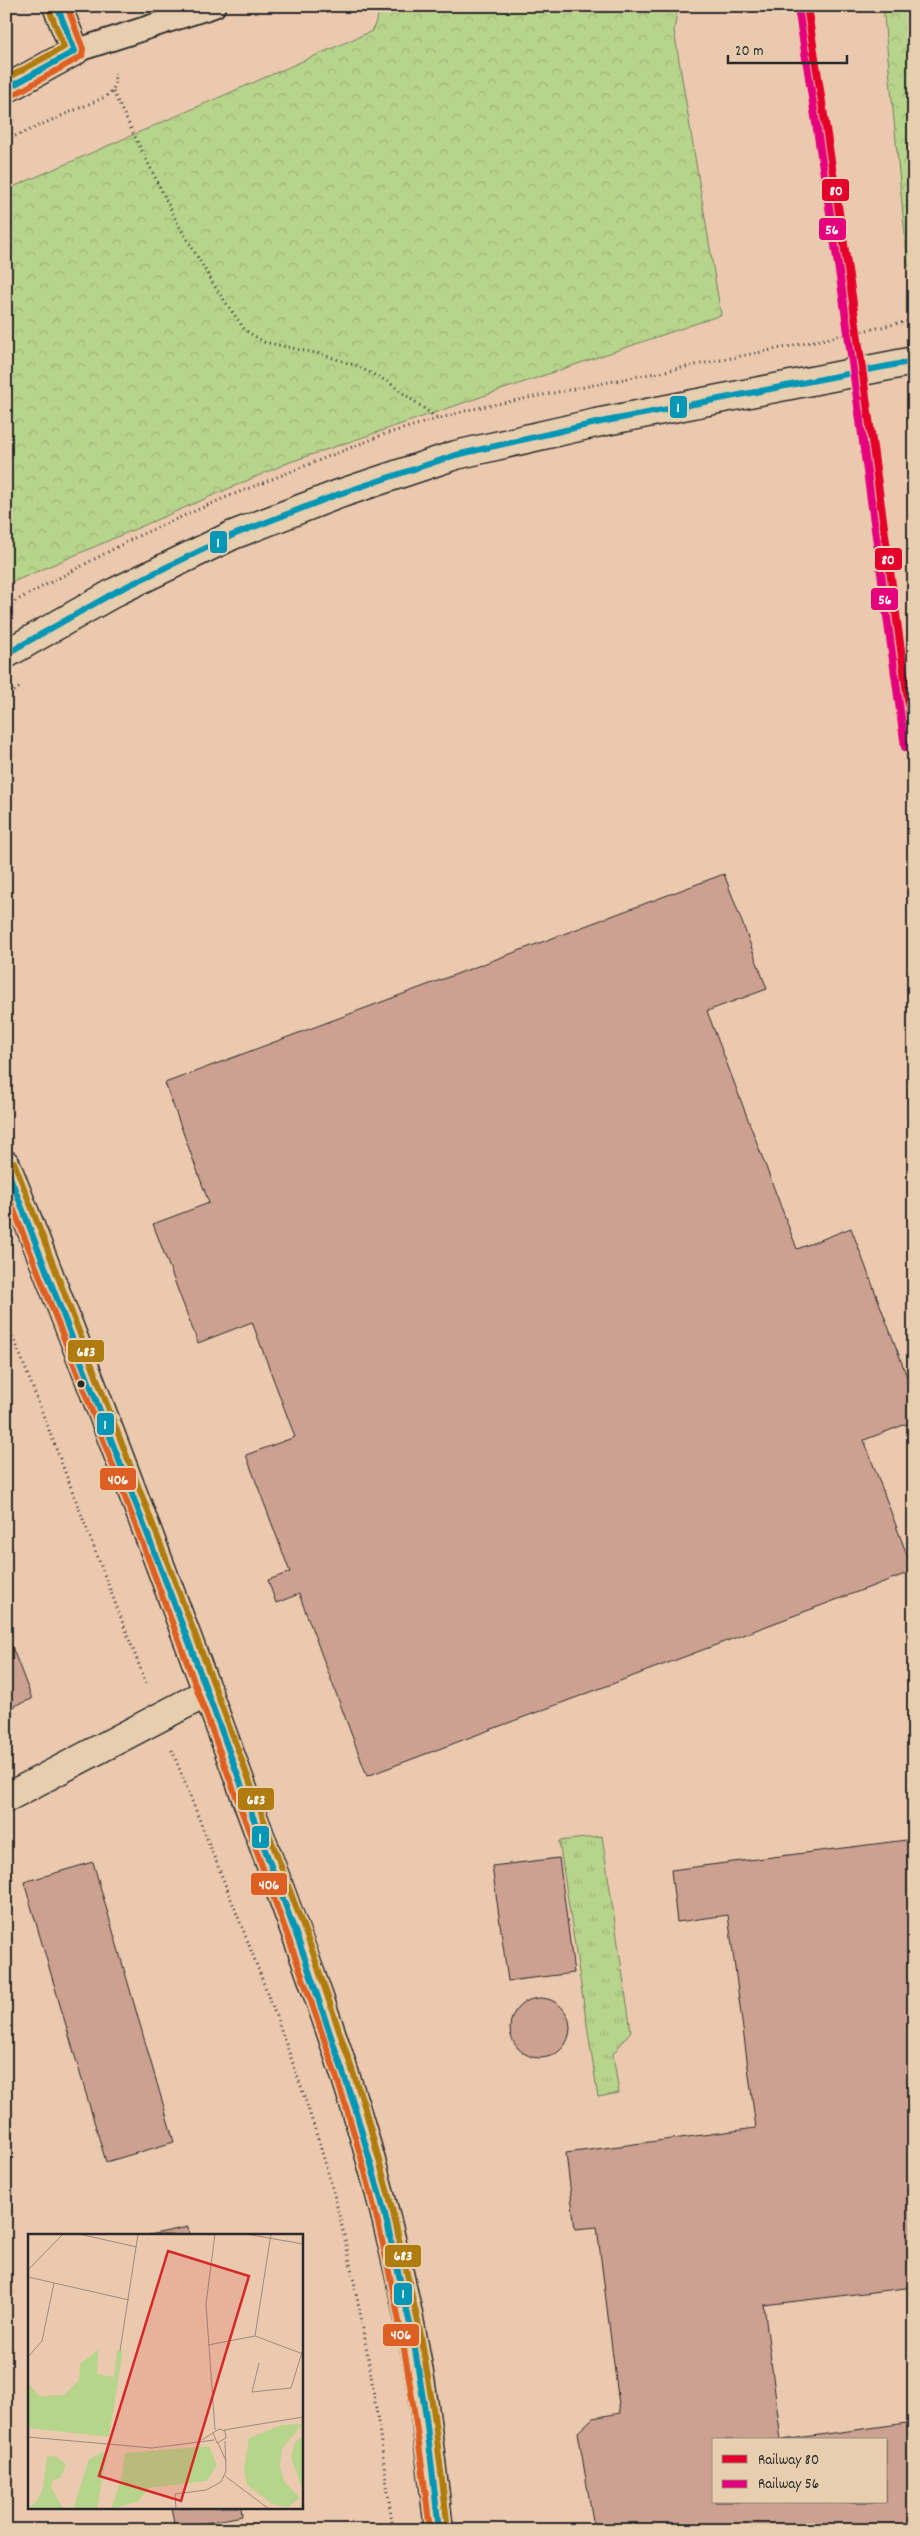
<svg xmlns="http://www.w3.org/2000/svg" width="920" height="2536" font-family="Dekko,sans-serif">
	<defs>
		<pattern id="grass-tufts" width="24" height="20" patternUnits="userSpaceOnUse" patternTransform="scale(1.25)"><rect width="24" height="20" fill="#b7d48c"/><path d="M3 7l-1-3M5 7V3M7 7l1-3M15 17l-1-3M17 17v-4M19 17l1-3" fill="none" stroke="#9eb679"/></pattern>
		<pattern id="forest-crowns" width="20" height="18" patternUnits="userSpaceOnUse" patternTransform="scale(1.25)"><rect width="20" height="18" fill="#b7d48c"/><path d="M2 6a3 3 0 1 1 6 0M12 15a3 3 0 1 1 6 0" fill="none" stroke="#9eb679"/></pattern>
	</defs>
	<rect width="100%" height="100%" fill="#ebc9ae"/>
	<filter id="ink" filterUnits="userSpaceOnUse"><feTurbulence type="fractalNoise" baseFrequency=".02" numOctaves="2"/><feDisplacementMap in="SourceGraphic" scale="10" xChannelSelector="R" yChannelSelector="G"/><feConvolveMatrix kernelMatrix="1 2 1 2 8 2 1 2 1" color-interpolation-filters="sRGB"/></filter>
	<g filter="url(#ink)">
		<!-- grass -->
		<path fill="url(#grass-tufts)" stroke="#71805c" d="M602 1836 631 2031 613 2054 619 2093 598 2097 559 1841Z"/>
		<!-- forest -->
		<path fill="url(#forest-crowns)" stroke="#71805c" d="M382 6H678L674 30 721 315 290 462 6 585V190L372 31Z
			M883 6H914V265L908 266Z"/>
		<!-- building -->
		<path fill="#cda191" stroke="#2b2b2b" d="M724 874 767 989 707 1011 797 1249 851 1228 914 1395V1421L864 1440 913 1571 367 1776 299 1594 276 1603 268 1580 290 1572 246 1455 295 1437 252 1322 198 1343 153 1224 209 1203 165 1083Z
			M6 1631 32 1699 6 1709Z
			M914 1839V2287L764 2305 781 2440H714V2502H886V2440H782L914 2422V2530H636L635 2527 604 2530 593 2521 578 2432 593 2418 620 2413 597 2227 575 2229 566 2153 756 2128 728 1915 677 1922 671 1870Z
			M559 1858 574 1973 508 1981 492 1866Z
			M93 1862 174 2142 106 2162 24 1882Z
			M510 2028a30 30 0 1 1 60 0a30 30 0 1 1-60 0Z
			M188 2227 189 2235H149Z
			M171 2507H241L242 2516 175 2529Z"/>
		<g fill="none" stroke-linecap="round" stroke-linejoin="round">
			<!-- service casing -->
			<g stroke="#2b2b2b" stroke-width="26">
				<path id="service" d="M75 51 214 6"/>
			</g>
			<!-- minor casing -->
			<g stroke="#2b2b2b" stroke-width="31">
				<path id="minor" d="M6 89 75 51 57 6
					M6 1165C90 1378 171 1591 249 1806 298 1939 350 2073 384 2210 398 2266 411 2323 420 2379 428 2429 433 2480 439 2530
					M6 1798 208 1692"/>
			</g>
			<!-- tertiary casing -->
			<g stroke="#2b2b2b" stroke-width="31">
				<path id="tertiary" d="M6 654 117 591 233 535 339 494 456 455 596 423 914 361"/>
			</g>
			<!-- path -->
			<path stroke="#2b2b2b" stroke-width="3" stroke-dasharray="1 4" stroke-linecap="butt" d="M113 92 178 224 217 290 245 330 264 342 324 355 357 366 388 382 437 418
				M6 140 105 97C115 90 116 84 114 73
				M6 606 138 536 222 499 385 434 472 409 797 345 914 320
				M6 697 20 687
				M6 1318 147 1686
				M172 1750C226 1889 288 2033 329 2176 361 2292 377 2411 393 2530"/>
			<!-- service -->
			<use href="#service" stroke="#e7ceaf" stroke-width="22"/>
			<!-- minor -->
			<use href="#minor" stroke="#e7ceaf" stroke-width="28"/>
			<!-- tertiary -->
			<use href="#tertiary" stroke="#e7ceaf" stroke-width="28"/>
			<!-- bus-1 casing -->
			<g stroke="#e7ceaf" stroke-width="10">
				<path id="bus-1" d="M6 89 75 51 57 6
					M6 654 117 591 233 535 339 494 456 455 596 423 914 361
					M6 1166 190 1645 304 1956 355 2108 384 2210 413 2337 426 2417 439 2530"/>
			</g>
			<!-- bus-2 casing -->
			<g stroke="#e7ceaf" stroke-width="10">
				<path id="bus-2" d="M10 97 82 56 83 49 67 6
					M6 1190C81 1381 155 1573 225 1766 273 1897 324 2027 362 2161 396 2284 415 2403 430 2530"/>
			</g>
			<!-- bus-3 casing -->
			<g stroke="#e7ceaf" stroke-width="10">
				<path id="bus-3" d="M6 79 64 47 49 9
					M14 1162 198 1642 313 1953 364 2105 392 2208 421 2335 434 2415 448 2529"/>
			</g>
			<!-- bus-1 -->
			<use href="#bus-1" stroke="#0696b6" stroke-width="6"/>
			<!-- bus-2 -->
			<use href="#bus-2" stroke="#de5f23" stroke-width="6"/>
			<!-- bus-3 -->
			<use href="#bus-3" stroke="#b07b0f" stroke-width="6"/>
			<!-- rail-1 casing -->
			<g stroke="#e7ceaf" stroke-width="11">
				<path id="rail-1" d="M807 6 852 296 914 744"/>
			</g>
			<!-- rail-2 casing -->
			<g stroke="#e7ceaf" stroke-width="11">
				<path id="rail-2" d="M798 7 843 297 905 747"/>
			</g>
			<!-- rail-1 -->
			<use href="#rail-1" stroke="#e4002b" stroke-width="8"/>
			<!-- rail-2 -->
			<use href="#rail-2" stroke="#e5007d" stroke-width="8"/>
		</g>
	</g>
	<!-- markers -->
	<circle fill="#2b2b2b" stroke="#e7ceaf" stroke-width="2" cx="81" cy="1384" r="4.5"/>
	<!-- overview -->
	<g transform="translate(28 2234)">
		<rect width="275" height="275" fill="#ebc9ae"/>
		<path d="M70 116 69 140 86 143 89 117H95L81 203 0 194V149L11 162 36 161 51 146 52 130ZM275 190 254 215 252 232 256 247 272 264 260 273 244 270 219 251 216 235 221 204 254 191ZM181 212 189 231 179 247 120 254 111 267 83 275 93 246 97 219ZM75 218H79L69 275H45L61 225ZM19 222 29 223 38 230 33 243 25 247 23 253 34 273 42 275H0L9 267 15 253Z" fill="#b7d48c"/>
		<path d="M275 202V275H273L275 258 263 223 267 208Z" fill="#b7d48c"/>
		<path fill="none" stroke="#9e8a7a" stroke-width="1" d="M51 0 109 13M218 0 275 10M0 36 35 0M0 43 101 66M227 102 243 0M180 111 227 102 275 120M92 117 110 0M0 123 14 107 26 49M231 129 224 158 263 154 275 115M187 196 178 70 187 0M196 196 275 183M0 203 124 214 186 206M174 206 191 195 197 197 198 204 189 209 185 199M190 209 198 227M197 242 241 275M148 275 147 260 178 256 193 248 198 237 197 207"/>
		<path fill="#d62828" fill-opacity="0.15" stroke="#d62828" stroke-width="2.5" d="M140 17 221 42 153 267 71 242Z"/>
		<rect width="275" height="275" fill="none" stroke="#2b2b2b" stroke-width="2.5"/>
	</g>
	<g stroke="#e7ceaf" stroke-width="2">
		<rect x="821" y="178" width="29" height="24" rx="5" fill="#e4002b"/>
		<rect x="818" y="217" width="29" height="24" rx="5" fill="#e5007d"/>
		<rect x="669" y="395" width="19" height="24" rx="5" fill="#0696b6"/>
		<rect x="209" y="530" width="19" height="24" rx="5" fill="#0696b6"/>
		<rect x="874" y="547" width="29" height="24" rx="5" fill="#e4002b"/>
		<rect x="870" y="587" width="29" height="24" rx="5" fill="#e5007d"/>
		<rect x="67" y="1339" width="38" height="24" rx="5" fill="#b07b0f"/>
		<rect x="96" y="1412" width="19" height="24" rx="5" fill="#0696b6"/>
		<rect x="99" y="1467" width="38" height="24" rx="5" fill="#de5f23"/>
		<rect x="237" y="1787" width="38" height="24" rx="5" fill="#b07b0f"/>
		<rect x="251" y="1825" width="19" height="24" rx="5" fill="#0696b6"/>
		<rect x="250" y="1872" width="38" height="24" rx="5" fill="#de5f23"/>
		<rect x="384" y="2244" width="38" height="24" rx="5" fill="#b07b0f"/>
		<rect x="393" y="2282" width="20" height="24" rx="5" fill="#0696b6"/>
		<rect x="382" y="2323" width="38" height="24" rx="5" fill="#de5f23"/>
	</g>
	<g font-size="14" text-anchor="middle" font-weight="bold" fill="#fff">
		<text x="836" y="195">80</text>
		<text x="832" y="234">56</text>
		<text x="678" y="412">1</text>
		<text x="218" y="547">1</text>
		<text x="888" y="564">80</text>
		<text x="885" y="604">56</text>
		<text x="86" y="1356">683</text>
		<text x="105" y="1429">1</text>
		<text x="118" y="1484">406</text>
		<text x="256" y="1804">683</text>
		<text x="260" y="1842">1</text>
		<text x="269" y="1889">406</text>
		<text x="403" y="2260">683</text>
		<text x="403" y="2298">1</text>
		<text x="401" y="2339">406</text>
	</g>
	<!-- margin -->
	<rect width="920" height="2536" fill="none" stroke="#e7ceaf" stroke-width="25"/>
	<rect x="12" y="12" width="895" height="2511" fill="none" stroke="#2b2b2b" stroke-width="2" filter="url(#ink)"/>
	<!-- legend -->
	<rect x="712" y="2438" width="175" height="65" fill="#e7ceaf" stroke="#9c8d7a"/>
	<rect x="722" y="2455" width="25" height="8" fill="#e4002b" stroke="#9c8d7a"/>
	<text x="758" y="2464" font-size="15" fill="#2b2b2b">Railway 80</text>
	<rect x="722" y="2480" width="25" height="8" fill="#e5007d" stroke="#9c8d7a"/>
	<text x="758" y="2488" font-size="15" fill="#2b2b2b">Railway 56</text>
	<!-- scale -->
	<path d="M728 55v8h119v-8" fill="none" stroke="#2b2b2b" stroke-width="2.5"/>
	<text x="735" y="55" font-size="15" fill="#2b2b2b" stroke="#e7ceaf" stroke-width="4" paint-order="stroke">20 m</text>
</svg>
